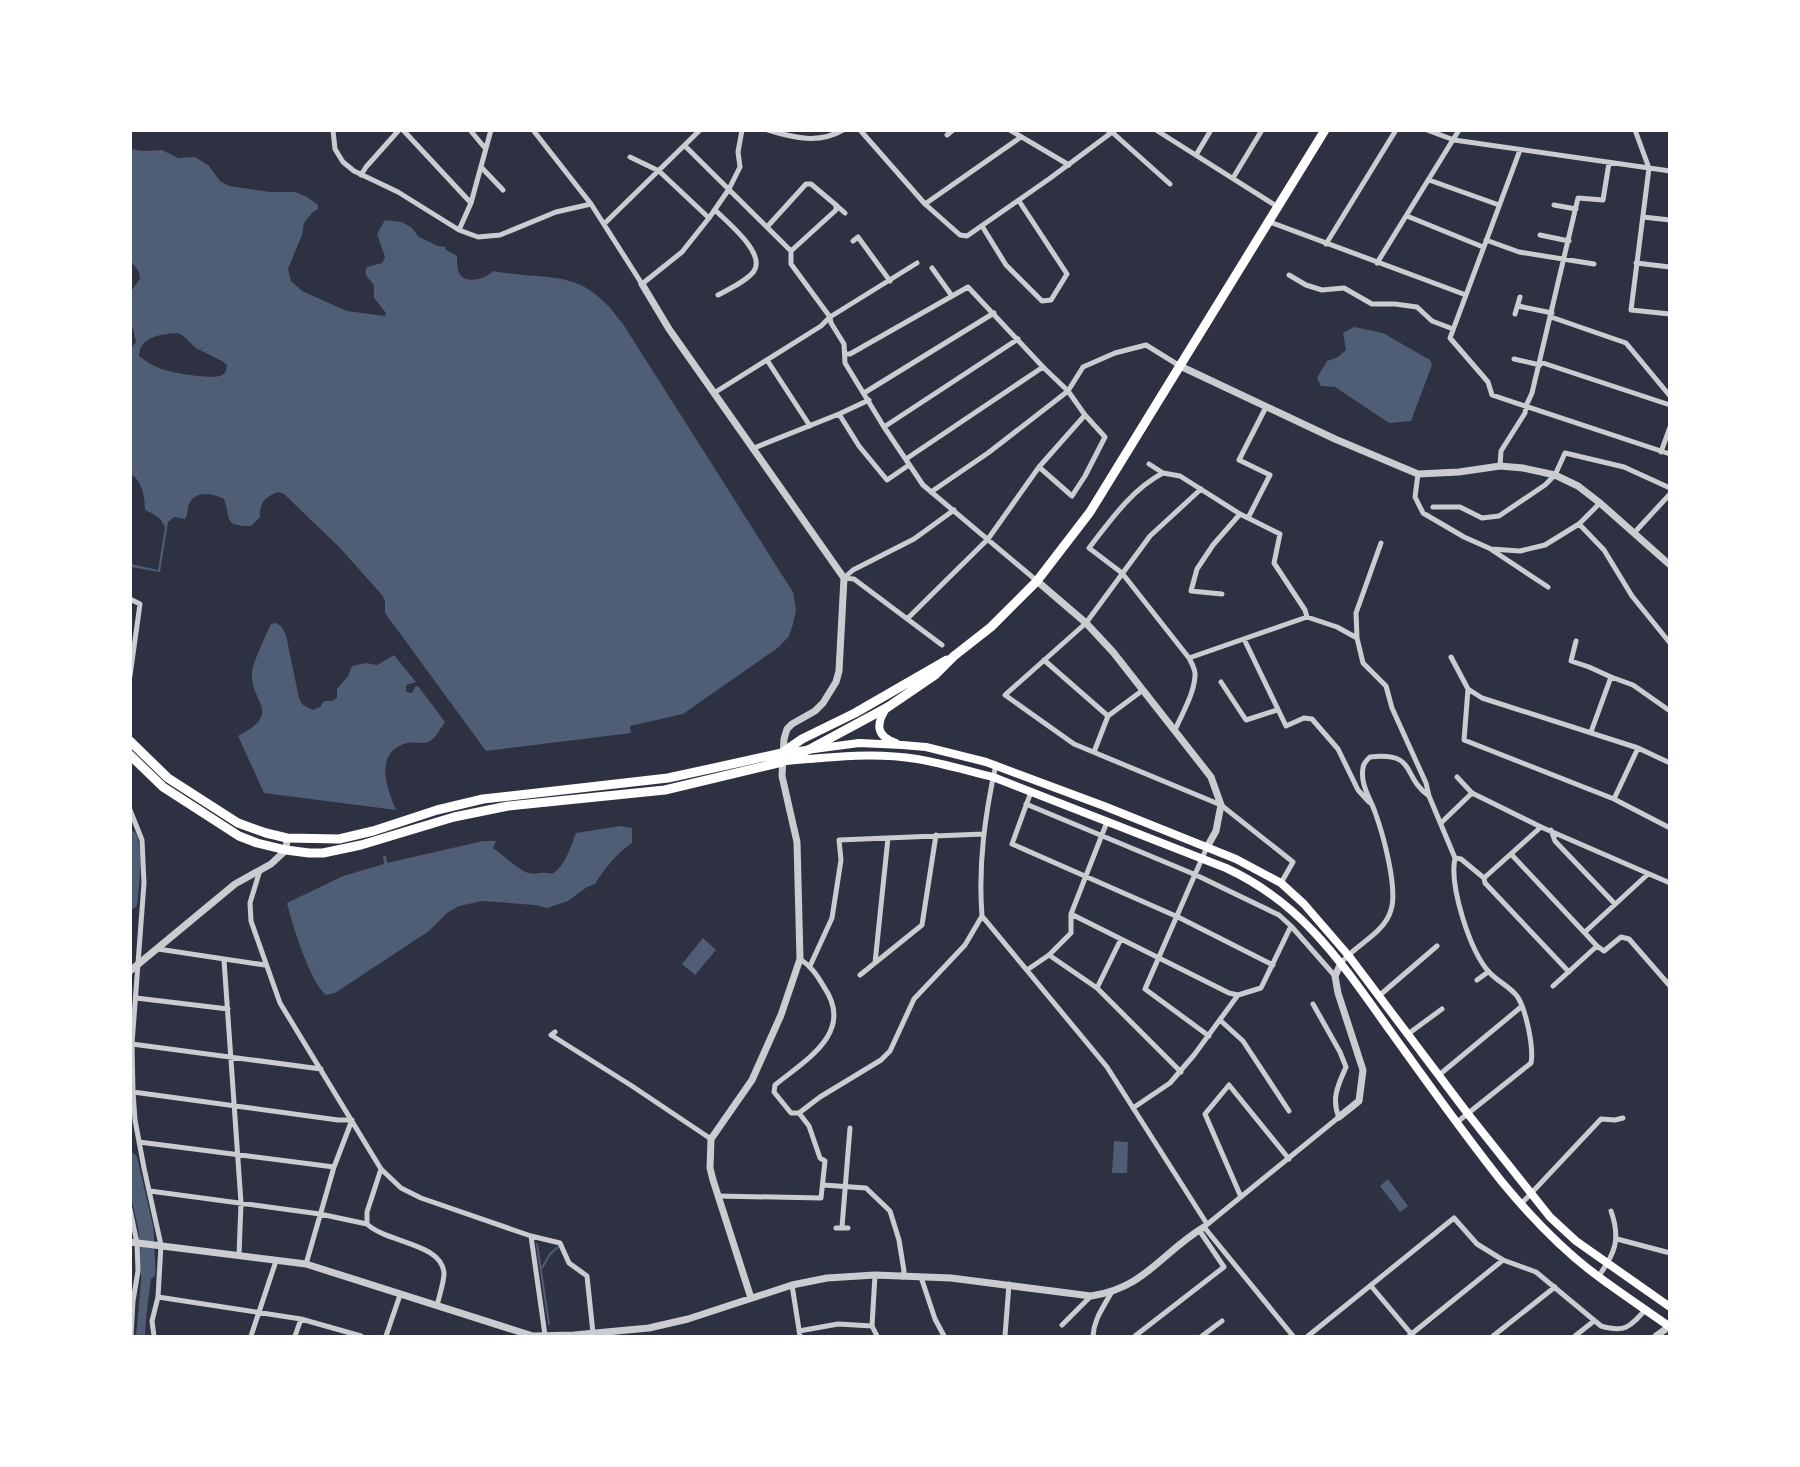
<svg xmlns="http://www.w3.org/2000/svg" width="1800" height="1467" font-family="Manrope,sans-serif">
	<rect width="100%" height="100%" fill="#2d3142"/>
	<!-- water -->
	<path fill="#4f5d75" fill-rule="evenodd" d="M131 149 142 151 162 150 178 158 195 157 209 166 220 181 229 186 270 192H295L307 197 318 205V209L312 213 304 223 302 235 288 269 291 281 302 291 347 311 385 316 386 313 374 298V285C369 278 363 276 367 267L382 263 385 257 377 234 385 220 402 222 412 228 419 237 438 246 446 247 445 249 457 256C457 262 457 271 461 276 469 284 487 278 493 271 555 282 581 266 623 324L793 592 796 610 793 624 789 636 779 647 683 714 630 726 631 733 486 751 385 613V601L382 595 340 548 284 494 278 492C265 497 259 503 260 517L251 526C223 526 231 519 224 499 213 493 195 490 189 504 187 510 188 514 185 519L174 517 168 522 160 572 131 567V564L158 570 165 528C162 518 154 514 145 510 145 497 142 481 131 474L130 349 136 342 133 329 131 325V291L140 279 139 272 131 261ZM178 333C187 337 191 345 199 350L212 341 200 350 222 361 227 365C226 370 226 374 220 376 209 379 170 373 159 368 152 365 145 361 139 356 140 336 162 334 178 333Z
		M1354 327 1383 333 1430 360 1432 365 1411 421 1389 423 1335 387 1321 386 1317 378 1327 361 1338 357 1346 350 1343 333Z
		M276 623 281 626 286 635 299 698 303 705 313 710 320 707 324 701H332L337 698V689L348 676 352 666 366 663 377 665 394 655 416 682 406 685V692L412 693 415 687 418 686 445 722C441 728 436 737 430 741 423 745 415 741 407 743 374 752 386 787 396 810L264 793 238 736C284 712 250 703 252 673 252 664 266 635 271 624Z
		M620 826 632 828V843C617 853 605 868 595 884L587 887 568 901 547 908 535 905 482 901 459 906 447 913 429 931 335 993 326 995C310 982 292 924 287 903L343 876 384 864 383 856H386L387 863 483 841H496L493 848C502 854 520 871 529 873 537 875 542 871 552 874 566 865 570 848 576 833Z
		M703 938 716 950 695 975 682 964Z
		M1114 1141 1128 1142 1127 1173H1112Z
		M1388 1179 1408 1206 1400 1212 1380 1186Z
		M141 1250 153 1252C152 1281 146 1308 145 1336H136L142 1270Z"/>
	<g fill="none" stroke-linecap="round" stroke-linejoin="round">
		<!-- stream -->
		<path stroke="#4f5d75" stroke-width="2" d="M537 1244 549 1324
			M542 1268 550 1254 558 1247"/>
		<!-- river -->
		<path stroke="#4f5d75" stroke-width="15" d="M130 838C135 859 132 881 130 902
			M130 1160 146 1229 148 1272"/>
		<!-- minor -->
		<path stroke="#caccd0" stroke-width="5" d="M333 130 335 149 343 162 354 171 398 192 459 230 478 237 500 235 556 212 591 204
			M403 130 471 203
			M470 130 485 148
			M533 130 591 204 642 284 682 252 709 218 729 189 740 167 738 152 742 130
			M768 130C794 138 819 144 843 130
			M860 130 925 204 960 235 967 236 1049 179 1115 130
			M1010 130 1069 165
			M1107 130 1113 133 1170 184
			M1156 130 1278 207
			M1427 130 1454 140 1670 171
			M1635 130 1649 168 1631 310 1670 314
			M947 135 953 130
			M685 146 791 251V264L830 317 831 323 844 344 845 363 884 427 923 485 1037 581
			M1520 150 1450 338 1488 382 1492 395 1670 454
			M1196 155 1211 130
			M630 157 659 171 709 218
			M481 167 503 190
			M361 175 366 167 399 130
			M1233 178 1262 130
			M1429 180 1499 205
			M925 204 1021 137
			M836 205 845 213
			M1554 205 1576 209
			M715 210C727 222 766 253 754 271 747 281 729 289 718 295
			M1407 216 1483 247
			M1643 217 1670 220
			M1270 222 1466 295
			M604 224 700 130
			M982 226 1006 265 1042 301 1051 300 1067 274 1019 201
			M767 227 806 184H811L836 205V210L791 251
			M459 230 471 203 491 130
			M1540 235 1569 241
			M1486 240 1519 252 1594 264
			M853 241 858 237 890 281
			M1326 244 1396 130
			M1377 263 1459 130
			M1636 263 1670 267
			M932 268 952 296
			M1289 275 1306 285 1322 290 1344 288 1372 304H1395L1417 307 1432 321 1453 329
			M1518 306 1552 313
			M1515 314 1520 297
			M1551 317 1626 343 1670 396
			M845 354H850L968 287 1043 367 1068 391 1085 415 1039 467 988 539 908 618
			M1514 359 1540 365
			M767 360 810 426
			M1540 362 1670 405
			M714 393 821 326 830 317 917 263
			M864 393 994 313
			M839 414 869 400
			M884 427 1018 339
			M754 448 839 414 859 446 887 480 909 465
			M1661 452 1670 427
			M906 459 1043 367
			M1149 464 1163 473 1180 476 1240 514 1280 534 1274 563 1305 610 1307 617 1337 627 1357 638 1363 663 1386 686 1392 708 1426 783 1429 796 1455 858
			M1500 466 1501 451 1525 413 1526 406 1532 393 1578 198 1603 200 1609 163
			M1039 467 1072 496 1085 476 1105 437 1085 415
			M1163 473C1132 489 1110 521 1089 548L1122 573 1189 658C1192 664 1196 670 1195 676 1194 694 1182 714 1175 730
			M1418 474 1415 497 1423 513 1464 537 1491 549 1520 551 1545 545 1579 524 1600 503
			M1201 489 1150 536 1086 623 1005 695 1074 744 1221 805 1293 862 1281 883
			M931 492 988 453 1068 391 1083 367 1115 353 1146 345 1180 366
			M1433 507H1460L1482 518 1499 516 1545 485 1555 475 1565 453 1624 467 1670 488
			M1248 518 1270 475 1239 460 1266 407
			M1579 524 1604 550 1632 596 1670 643
			M1634 533 1670 494
			M1492 550 1548 587
			M844 578 853 570 914 539 954 510
			M844 578 854 579 942 645
			M1222 594 1191 591 1197 569 1213 545 1240 514
			M130 599 140 604 130 676
			M1357 638 1356 613 1381 543
			M1244 639 1286 726 1304 718 1312 719 1338 749 1358 790 1369 802
			M1576 641 1571 661 1589 667 1611 677 1591 732
			M1451 657 1468 689 1482 698 1638 748 1670 763
			M1189 658 1307 617
			M1044 660 1108 716
			M1611 677 1633 685 1670 711
			M1221 682 1246 720 1277 710
			M1468 689 1464 740 1614 799 1670 828
			M1094 752 1108 716 1143 690
			M996 764C985 815 978 864 982 916L1107 1067 1207 1224
			M1457 777 1472 793 1541 827 1670 883
			M1031 792 1012 844 1178 917 1273 965
			M1614 799 1638 748
			M1026 804 1196 875 1279 915 1291 926 1335 976
			M130 810 142 840 144 883 132 1044 133 1092 135 1120 144 1168 161 1245 158 1297 152 1321 154 1336
			M1442 822 1472 793
			M1551 830 1555 841 1615 904
			M1207 847 1145 989 1209 1036
			M1511 854 1597 946 1553 986
			M260 870 250 903 251 921 280 1003 381 1169 401 1188 421 1198 531 1236 545 1335
			M1484 878 1485 883 1569 972
			M1071 914 1229 993 1238 995
			M1585 932 1648 874
			M1597 946 1604 951 1621 937 1629 939 1670 986
			M158 949 265 965
			M1049 955 1097 988 1181 1072
			M800 959C811 966 817 975 824 987 855 1032 807 1059 775 1085L774 1092 791 1113H799L820 1097 881 1060 890 1051 914 999 965 945 982 916
			M224 960 241 1203 239 1255
			M875 963 888 838
			M1341 963C1356 944 1384 934 1391 910 1398 888 1383 834 1375 812 1370 798 1360 784 1363 768 1363 763 1367 760 1370 757 1418 752 1401 776 1429 796
			M810 966 832 918 841 860 839 840 983 834
			M1027 970 1049 955 1071 933V914L1107 822
			M860 975 922 925 936 835
			M1477 980 1488 972
			M1097 988 1121 939
			M1380 995 1437 946
			M136 998 228 1009
			M1221 1021 1243 1041 1289 1111
			M555 1032 551 1035 632 1086 711 1139
			M1408 1034 1442 1009
			M132 1044 321 1069
			M1439 1075 1521 1007
			M133 1092 338 1120H352L334 1167 306 1264
			M1133 1108 1170 1083 1194 1055 1238 995 1261 988 1291 926
			M1456 1123 1531 1063C1534 1048 1526 1009 1517 996 1509 986 1497 981 1489 972 1470 951 1449 886 1455 858L1461 859 1484 878 1541 827
			M139 1142 334 1167
			M381 1169 367 1212V1224C387 1243 442 1243 444 1273 444 1283 439 1296 437 1306
			M823 1185 866 1188 890 1211 899 1240 904 1271 903 1277
			M150 1191 320 1214 367 1224
			M718 1196 821 1198 825 1161 820 1158 809 1126 799 1113
			M1241 1197 1205 1114 1229 1085 1289 1159
			M1521 1204 1601 1119 1615 1120 1623 1118
			M130 1209 137 1243 138 1271 133 1301 131 1336
			M842 1227 850 1128
			M836 1228H848
			M531 1236 560 1243 569 1263 587 1276 593 1333
			M1617 1239 1670 1253
			M875 1275 872 1326 877 1336
			M921 1277 935 1319 944 1336
			M1598 1277C1615 1254 1621 1239 1611 1211
			M792 1285 800 1336
			M1371 1286 1413 1336
			M158 1297 301 1319 361 1336
			M1062 1325 1091 1296
			M799 1331 838 1324 872 1326
			M251 1336 276 1261
			M295 1336 301 1319
			M386 1336 400 1295
			M1005 1336 1009 1284
			M1093 1336C1094 1319 1103 1308 1111 1293
			M1135 1336 1224 1267 1199 1230
			M1202 1336 1222 1321
			M1293 1336 1204 1227 1339 1117C1331 1099 1338 1085 1346 1067L1340 1052 1313 1004
			M1308 1336 1454 1218 1477 1244 1503 1260 1536 1272 1601 1326C1625 1333 1630 1327 1646 1309
			M1409 1336 1503 1260
			M1493 1336 1555 1287
			M1575 1336 1594 1321"/>
		<!-- tertiary -->
		<path stroke="#caccd0" stroke-width="7" d="M642 284 669 329 844 578 839 671 836 682 823 703 815 711 792 724 787 729 784 739 782 776 797 842 800 959 781 1015 752 1080 711 1139 710 1168 713 1180 751 1298
			M1180 366 1335 439 1418 474 1459 472 1500 466 1523 468 1555 475 1578 486 1600 503 1670 565
			M1037 581 1086 623 1113 652 1211 777 1221 805 1216 831 1207 847
			M130 971 235 884 271 864 286 850 287 838
			M1339 1117 1359 1101 1363 1070 1338 993 1335 976 1341 963
			M130 1242 306 1264 533 1336 574 1335 649 1328 688 1319 792 1285 827 1278 875 1275 951 1278 1091 1296C1145 1288 1161 1253 1204 1227
			M1656 1336 1670 1326"/>
		<!-- primary -->
		<path stroke="#fff" stroke-width="8" d="M887 707C876 723 875 736 896 743
			M784 753 859 743 902 745 926 747 986 762 1104 806 1236 859 1281 883 1304 904 1348 955 1468 1114 1550 1217 1576 1241 1670 1307
			M787 761C830 757 874 752 917 759 942 763 968 771 993 777L1226 868C1304 904 1343 965 1391 1032 1427 1082 1463 1133 1502 1182 1531 1217 1562 1250 1599 1277 1622 1294 1646 1310 1670 1327"/>
		<!-- trunk -->
		<path stroke="#fff" stroke-width="9" d="M130 741 168 778 238 823 266 833 287 838 339 839 373 831 437 810 483 799 668 778 782 753 802 739 855 713 947 660
			M130 755 163 787 239 836 257 843 286 850 309 853H323L361 845 454 817 508 806 665 790 782 762 812 748 888 707 935 675 954 656 991 627 1037 581 1090 512 1325 130"/>
	</g>
	<!-- border -->
	<rect width="1800" height="1467" fill="none" stroke="#ffffff" stroke-width="264"/>
</svg>
